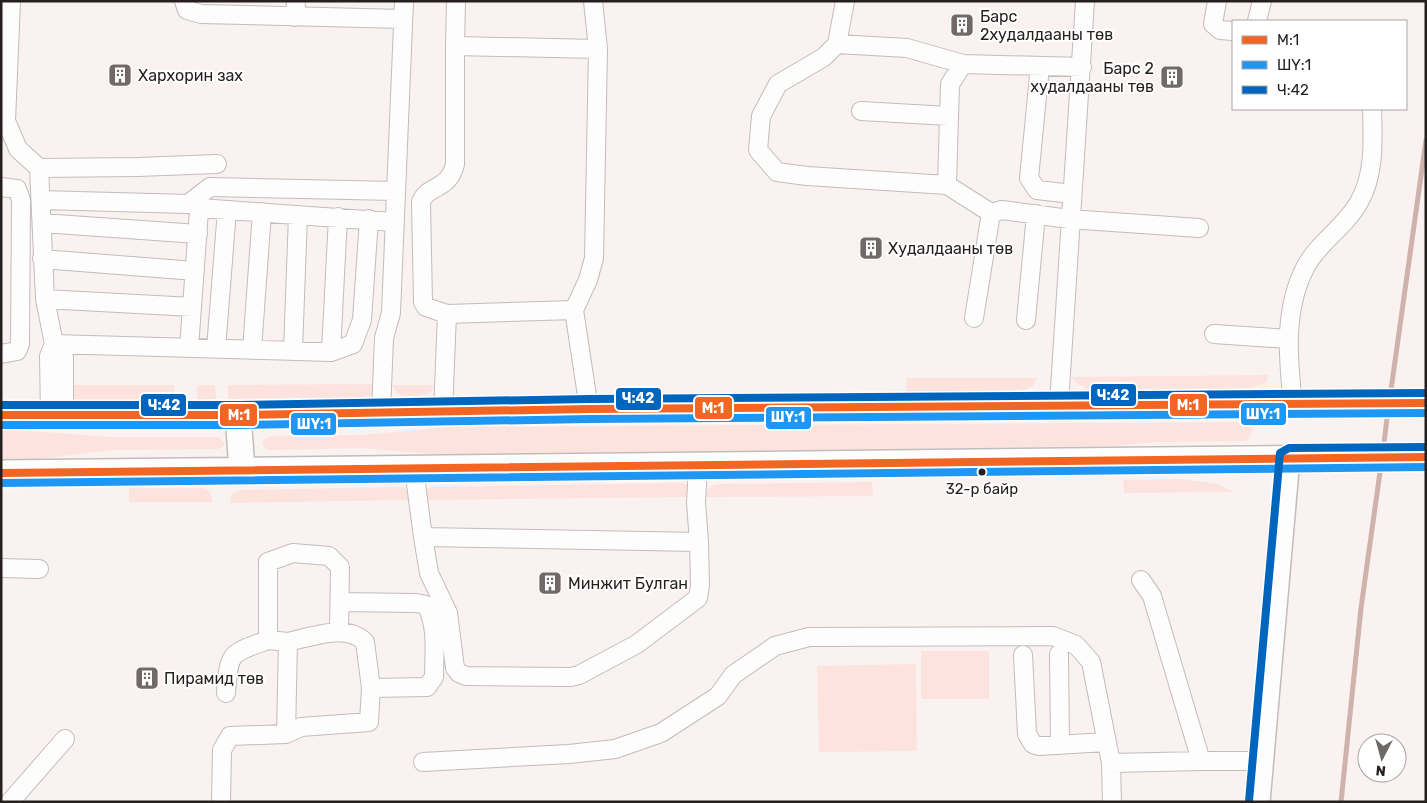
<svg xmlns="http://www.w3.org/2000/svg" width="1427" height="803" font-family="Rubik,sans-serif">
	<rect width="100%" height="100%" fill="#faf2f0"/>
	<!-- green -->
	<path fill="#fce3dd" d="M1268 375 1266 382 1252 388 1089 390 1077 383 1071 377Z
		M906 378H1037L1033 386 1025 390 907 393Z
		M375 384 373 394 365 397 228 399V385Z
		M70 385H174L175 401H78L73 399Z
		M197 385H215L216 399 197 400Z
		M393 385H435L430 393C418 397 395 401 393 385Z
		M1242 422 1251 426C1253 433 1251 437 1245 441L1155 442 1114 446 439 455 364 448 269 450 264 447 262 442 269 436 363 435 450 427Z
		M1 429 112 437H219L224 443V446L218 449 112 450 23 461H1Z
		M1180 479 1217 484 1234 492 1124 493 1123 480Z
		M872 482 873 496 705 497 708 488 715 484Z
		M684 483 689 486 691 497 421 500 423 491 431 487Z
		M403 487 408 492 410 500 230 503 232 494 240 490Z
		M129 488H204L209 491 213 502H129Z
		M921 651H989V699H921Z
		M916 664 917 751 819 752 817 666Z"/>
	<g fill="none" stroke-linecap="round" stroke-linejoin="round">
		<!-- stream -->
		<path stroke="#cfb2ac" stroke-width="5" d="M1390 397 1426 140
			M1383 451 1388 410
			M1341 802 1361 608 1381 465"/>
		<!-- minor casing -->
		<g stroke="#c2bcbb" stroke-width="20">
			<path id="minor" d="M11 1 6 121 18 149 39 168 45 299 54 344 64 357V416
				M184 1 187 10 201 14 403 19
				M845 1 837 44 824 57 778 84 761 116 758 150 777 172 807 176 947 185 991 213
				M1217 1 1213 24 1220 30 1233 31
				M295 17 296 1
				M1257 21 1262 1
				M837 44 907 48 963 64
				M455 46 456 1
				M1040 66 1029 178 1037 190 1072 194
				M861 111 949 116
				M39 168 138 167 217 164
				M947 185 950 84 963 64 1082 67
				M1 187 17 189 21 200 20 344 17 351 1 354
				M41 200 188 204 210 187 395 191
				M199 208 394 222
				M42 223 198 234
				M42 259 195 271
				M45 299 192 307
				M574 310 588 280 594 258 598 49 593 1
				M447 314 426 307 423 302 421 202C428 184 449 191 455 164V46L598 49
				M974 318 991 213 1002 210 1069 219 1199 228
				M1026 320 1036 214
				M1214 334 1289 339
				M54 344 331 352 353 344 362 320 369 219
				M189 348 200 197
				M216 349 227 210
				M252 350 262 212
				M293 351 298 215
				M331 352 338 217
				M1059 404 1085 1
				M1293 404C1288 359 1283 309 1306 266 1319 242 1346 226 1359 202 1375 175 1373 139 1372 109
				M443 412 447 314 574 310 589 409
				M381 413 384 338 391 313 404 1
				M50 415 49 356 54 344
				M414 469 423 537 699 542 696 503 698 466
				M423 537 429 573 448 613 455 668 459 673 466 676 571 677 579 675 637 644 698 598 700 585 699 542
				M1 568 39 569
				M1141 580 1152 596 1201 761H1263
				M340 602 416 603 426 605C438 626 434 654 434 677L427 687 371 688
				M288 642 268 640V562L293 553 329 556 340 567 339 631
				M1059 654 1060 745
				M1023 655 1027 734 1033 744 1039 746 1107 742
				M226 693C229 651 230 654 268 640
				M423 762 569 754 615 749 661 733 718 696 733 675 775 646 809 637 1053 636 1076 645 1091 662 1111 763 1201 761
				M1111 763 1112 802
				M10 802 65 739
				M221 802 222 750 230 736 286 734 301 727 369 722 371 688 365 642C346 623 311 637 288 642L286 734"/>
		</g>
		<!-- major casing -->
		<g stroke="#c2bcbb" stroke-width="24">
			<path id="major" d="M1259 802 1289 458"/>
		</g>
		<!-- highway casing -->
		<g stroke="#c2bcbb" stroke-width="28">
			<path id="highway" d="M1 415H238L589 409 1426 403
				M238 415 242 470
				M1 473 1426 457"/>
		</g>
		<!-- minor -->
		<use href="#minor" stroke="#fefdfd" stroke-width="18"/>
		<!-- major -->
		<use href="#major" stroke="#fefdfd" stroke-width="21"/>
		<!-- highway -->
		<use href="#highway" stroke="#fefdfd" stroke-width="25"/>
		<!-- bus-1 casing -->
		<g stroke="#fff" stroke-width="11">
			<path id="bus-1" d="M1 415H238L589 409 1426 403
				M1 473 1426 457"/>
		</g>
		<!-- bus-2 casing -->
		<g stroke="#fff" stroke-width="11">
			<path id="bus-2" d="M1 425H238L589 419 1426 413
				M1 483 1426 467"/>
		</g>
		<!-- bus-3 casing -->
		<g stroke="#fff" stroke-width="11">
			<path id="bus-3" d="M1 405H238L589 399 1426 393
				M1249 801 1280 453 1289 448 1426 447"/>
		</g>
		<!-- bus-1 -->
		<use href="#bus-1" stroke="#f26522" stroke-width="8"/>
		<!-- bus-2 -->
		<use href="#bus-2" stroke="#1f96f2" stroke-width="8"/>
		<!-- bus-3 -->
		<use href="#bus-3" stroke="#0065bd" stroke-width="8"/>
	</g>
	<!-- icons -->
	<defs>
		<g id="building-square" transform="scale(1.25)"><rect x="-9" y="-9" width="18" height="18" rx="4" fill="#706968" stroke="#fff"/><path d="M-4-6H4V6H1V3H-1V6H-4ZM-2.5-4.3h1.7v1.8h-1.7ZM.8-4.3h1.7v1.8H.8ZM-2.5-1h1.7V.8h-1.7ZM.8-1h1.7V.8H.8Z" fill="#fff"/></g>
	</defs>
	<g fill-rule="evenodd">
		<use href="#building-square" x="962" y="25"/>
		<use href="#building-square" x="120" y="75"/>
		<use href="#building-square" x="1172" y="77"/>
		<use href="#building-square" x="871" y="248"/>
		<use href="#building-square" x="550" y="583"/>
		<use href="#building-square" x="147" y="678"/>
	</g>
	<!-- markers -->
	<circle fill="#251f1e" stroke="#fff" stroke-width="2" cx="982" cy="472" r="4.5"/>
	<g text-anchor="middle" stroke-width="4" stroke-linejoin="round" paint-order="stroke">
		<!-- bus labels -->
		<g font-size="15" fill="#251f1e" stroke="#fff">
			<text x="982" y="494">32-р байр</text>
		</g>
		<!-- poi labels -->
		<g font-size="16" fill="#251f1e" stroke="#fff" text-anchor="start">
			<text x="980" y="22">Барс<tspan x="980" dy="18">2худалдааны төв</tspan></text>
			<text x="1154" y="74" text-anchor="end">Барс 2<tspan x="1154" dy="18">худалдааны төв</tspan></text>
			<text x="138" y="81">Хархорин зах</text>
			<text x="888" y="254">Худалдааны төв</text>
			<text x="568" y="589">Минжит Булган</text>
			<text x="164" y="684">Пирамид төв</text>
		</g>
	</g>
	<g stroke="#fff" stroke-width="2">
		<rect x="1090" y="383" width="47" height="24" rx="5" fill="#0065bd"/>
		<rect x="615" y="387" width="47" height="24" rx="5" fill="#0065bd"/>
		<rect x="1169" y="393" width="39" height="24" rx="5" fill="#f26522"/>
		<rect x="140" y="393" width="47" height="24" rx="5" fill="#0065bd"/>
		<rect x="694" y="396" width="39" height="24" rx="5" fill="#f26522"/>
		<rect x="1240" y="402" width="47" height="24" rx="5" fill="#1f96f2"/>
		<rect x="219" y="403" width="39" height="24" rx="5" fill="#f26522"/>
		<rect x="765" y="406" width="47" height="24" rx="5" fill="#1f96f2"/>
		<rect x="290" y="412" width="47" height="24" rx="5" fill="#1f96f2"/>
	</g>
	<g font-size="14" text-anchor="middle" font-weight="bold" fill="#fff">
		<text x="1113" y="400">Ч:42</text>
		<text x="638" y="403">Ч:42</text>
		<text x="1188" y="410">М:1</text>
		<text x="164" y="410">Ч:42</text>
		<text x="713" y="413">М:1</text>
		<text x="1263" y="419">ШҮ:1</text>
		<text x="239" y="420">М:1</text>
		<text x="788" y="422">ШҮ:1</text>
		<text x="314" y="429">ШҮ:1</text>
	</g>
	<!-- border -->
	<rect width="1427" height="803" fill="none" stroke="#251f1e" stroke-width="5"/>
	<!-- legend -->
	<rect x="1232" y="20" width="175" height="90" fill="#ffffff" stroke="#a8a5a5"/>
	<rect x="1242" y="36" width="25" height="8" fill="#f26522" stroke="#a8a5a5"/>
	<text x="1277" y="45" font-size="15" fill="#251f1e">М:1</text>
	<rect x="1242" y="61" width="25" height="8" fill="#1f96f2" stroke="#a8a5a5"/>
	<text x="1277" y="70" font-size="15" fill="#251f1e">ШҮ:1</text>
	<rect x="1242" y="86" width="25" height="8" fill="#0065bd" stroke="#a8a5a5"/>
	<text x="1277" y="95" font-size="15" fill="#251f1e">Ч:42</text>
	<!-- north arrow -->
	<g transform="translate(1382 758) rotate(186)"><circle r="24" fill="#ffffff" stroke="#a8a5a5"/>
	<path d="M0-4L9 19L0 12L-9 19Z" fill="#706968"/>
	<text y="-8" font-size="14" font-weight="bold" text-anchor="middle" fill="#251f1e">N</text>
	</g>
</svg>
